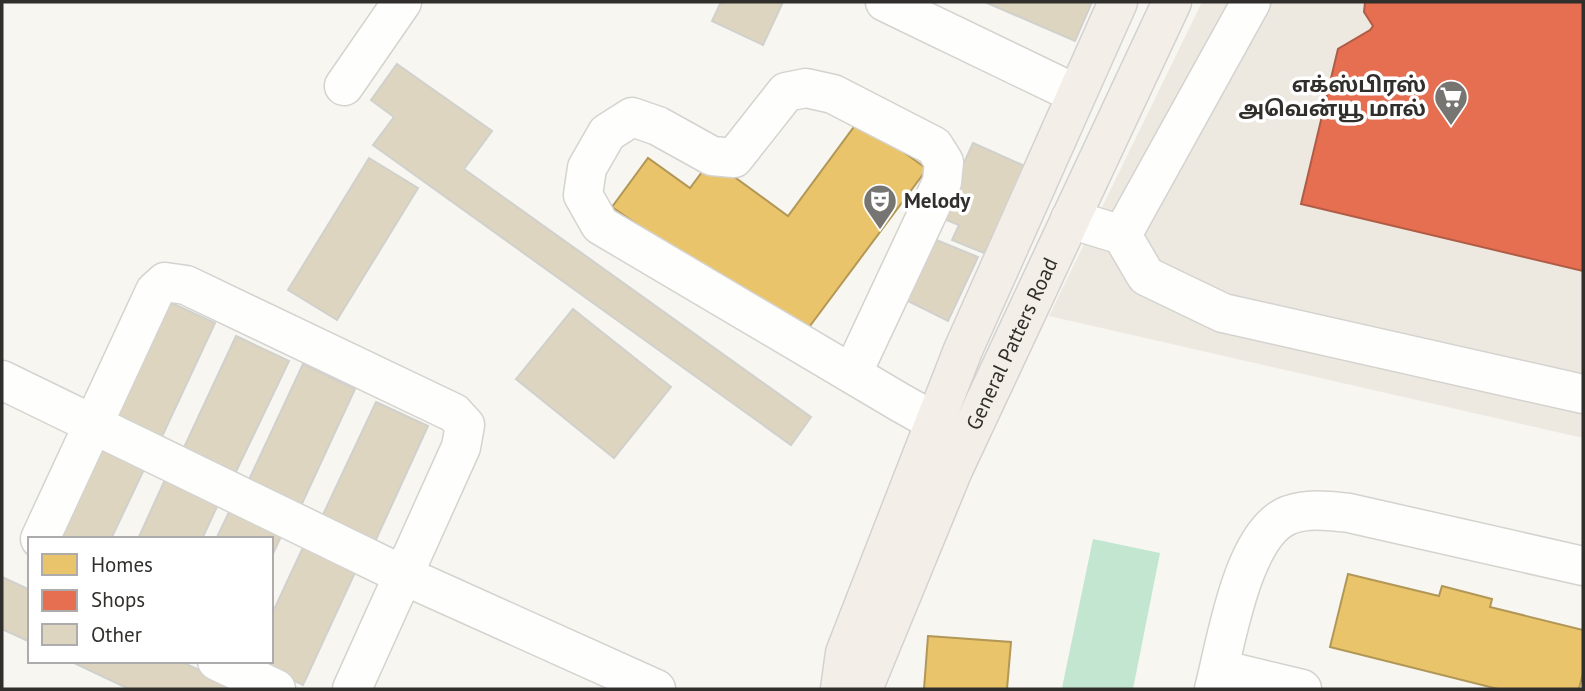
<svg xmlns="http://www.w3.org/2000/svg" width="1585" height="691" font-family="'PT Sans','Noto Sans Tamil',sans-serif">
	<rect width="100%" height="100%" fill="#f7f6f1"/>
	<!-- built -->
	<path fill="#eee9e0" d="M1202 2H1583V438L1049 316Z"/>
	<!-- green -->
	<path fill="#c2e6d0" d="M1093 539 1160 553 1133 689 1062 688Z"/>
	<!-- homes -->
	<path fill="#e9c46a" stroke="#b29757" stroke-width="2" d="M859 120 927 169 801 338 612 207 648 158 690 188 711 160 788 216Z
		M1348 574 1439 596 1442 586 1492 599 1490 607 1583 630V673L1579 689H1498L1330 647Z
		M928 636 1011 642 1007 689H924Z"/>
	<!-- shops -->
	<path fill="#e76f51" stroke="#b05c46" stroke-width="2" d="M1365 2H1583V271L1301 204 1338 49 1370 30 1373 26 1364 12Z"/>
	<!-- building -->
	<path fill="#ded5c0" stroke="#d0d0cc" stroke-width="2" d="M721 2H783L763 45 712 21Z
		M985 2H1092L1075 41Z
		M397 64 492 131 464 169 811 417 791 445 373 145 394 117 371 100Z
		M973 143 1029 168 984 253 952 240 959 225 939 217Z
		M369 158 418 188 337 320 288 290Z
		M929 237 978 257 948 321 904 299Z
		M163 299 215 323 159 443 107 418Z
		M573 309 671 387 614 458 516 379Z
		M236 336 289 361 232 480 180 456Z
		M303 364 355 389 300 508 247 484Z
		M376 402 428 426 373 546 320 521Z
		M95 436 148 461 111 539H48Z
		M168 473 221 498 202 539H138Z
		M233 504 285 528 271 558V539H216Z
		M306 541 358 566 303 685 252 661H271V616Z
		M2 577 30 590V642L2 629Z
		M70 661H180L239 689H129Z"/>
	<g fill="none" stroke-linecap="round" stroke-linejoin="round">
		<!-- minor casing -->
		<g stroke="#d4d3cf" stroke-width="41">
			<path id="minor" d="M885 2 1076 94
				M344 86 402 2
				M1070 219 1122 235 1146 276 1223 313 1583 394
				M1122 235 1251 2
				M852 374 942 182 944 162 934 146 833 94 806 88 786 92 734 158 712 156 658 126 632 117 607 133 587 168 583 195 600 225 901 403 935 422
				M2 380 405 576 656 689
				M40 539 155 291 165 282 186 285 454 413 465 425 461 447 352 689
				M217 661 276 689
				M1219 669 1302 689
				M1214 689C1226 644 1242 533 1289 515 1309 508 1329 511 1349 513L1583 566"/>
		</g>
		<!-- major casing -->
		<g stroke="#d3d2d0" stroke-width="41">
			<g id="major">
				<path d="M840 689 845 653 963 350 1118 2"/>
				<path id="s1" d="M863 689 953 470 1172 2"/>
			</g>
		</g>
		<!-- minor -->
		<use href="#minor" stroke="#fefefd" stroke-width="38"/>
		<!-- major -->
		<use href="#major" stroke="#f4eee8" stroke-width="38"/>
	</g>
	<!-- icons -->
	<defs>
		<g id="supermarket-pin" transform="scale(1.75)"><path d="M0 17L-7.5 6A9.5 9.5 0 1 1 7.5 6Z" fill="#767571" stroke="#fff"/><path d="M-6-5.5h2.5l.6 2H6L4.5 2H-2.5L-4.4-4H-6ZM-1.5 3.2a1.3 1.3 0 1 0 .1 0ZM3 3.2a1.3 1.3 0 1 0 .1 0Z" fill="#fff"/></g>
		<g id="theatre-pin" transform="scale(1.75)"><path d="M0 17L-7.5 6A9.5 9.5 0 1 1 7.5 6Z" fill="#767571" stroke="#fff"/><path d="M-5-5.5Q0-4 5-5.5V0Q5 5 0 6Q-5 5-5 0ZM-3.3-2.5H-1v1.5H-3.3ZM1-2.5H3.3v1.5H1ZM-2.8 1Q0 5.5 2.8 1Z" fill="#fff"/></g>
	</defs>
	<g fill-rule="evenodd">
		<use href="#supermarket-pin" x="1451" y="97"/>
		<use href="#theatre-pin" x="880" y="201"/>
	</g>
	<g text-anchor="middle" stroke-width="7" stroke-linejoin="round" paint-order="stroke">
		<!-- poi labels -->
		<g font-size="21" font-weight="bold" fill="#312f2c" stroke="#fff" text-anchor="end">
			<text x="1426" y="92">எக்ஸ்பிரஸ்<tspan x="1426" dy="24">அவென்யூ மால்</tspan></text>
			<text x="904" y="208" text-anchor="start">Melody</text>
		</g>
		<!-- street labels -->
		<g font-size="21" fill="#312f2c" stroke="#fff">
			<text dy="7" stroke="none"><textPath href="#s1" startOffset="376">General Patters Road</textPath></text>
		</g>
	</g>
	<!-- border -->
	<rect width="1585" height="691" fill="none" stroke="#312f2c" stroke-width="7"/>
	<!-- legend -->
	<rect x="28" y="537" width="245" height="126" fill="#ffffff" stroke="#adacab" stroke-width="2"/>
	<rect x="42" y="554" width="35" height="21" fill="#e9c46a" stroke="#adacab" stroke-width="2"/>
	<text x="91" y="572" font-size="21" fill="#312f2c">Homes</text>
	<rect x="42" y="590" width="35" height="21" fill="#e76f51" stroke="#adacab" stroke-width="2"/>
	<text x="91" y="607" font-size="21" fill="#312f2c">Shops</text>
	<rect x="42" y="624" width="35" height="21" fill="#ded5c0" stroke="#adacab" stroke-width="2"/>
	<text x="91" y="642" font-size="21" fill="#312f2c">Other</text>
</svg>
